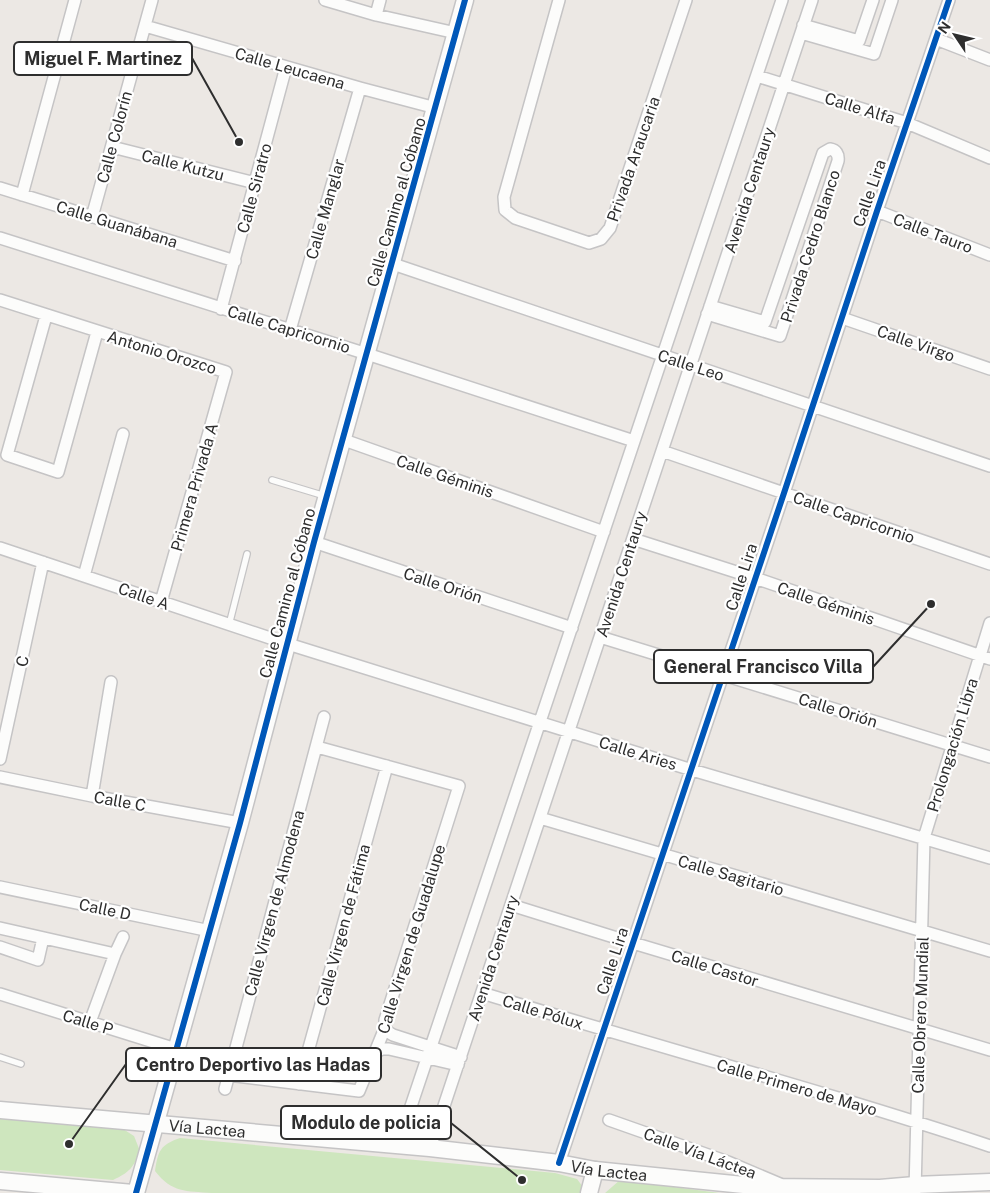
<svg xmlns="http://www.w3.org/2000/svg" width="990" height="1193" font-family="'Public Sans',sans-serif">
	<rect width="100%" height="100%" fill="#ece8e4"/>
	<!-- green -->
	<path fill="#cee6be" d="M0 1117 123 1129 134 1136 140 1151C133 1168 130 1172 113 1180L0 1170Z
		M180 1138 555 1173 577 1179 583 1187V1193H212C186 1191 172 1193 155 1171 158 1151 160 1145 180 1138Z
		M620 1180 720 1193H605Z"/>
	<g fill="none" stroke-linecap="round" stroke-linejoin="round">
		<!-- lane casing -->
		<g stroke="#c5c4c5" stroke-width="8">
			<path id="lane" d="M272 480 325 496
				M229 625 247 554
				M0 1057 21 1064"/>
		</g>
		<!-- street casing -->
		<g stroke="#c5c4c5" stroke-width="14">
			<path id="street" d="M325 0 376 15 456 33
				M559 0 504 197 505 210 515 218 589 243 601 239 610 228 686 0
				M376 15 380 0
				M803 25 859 41 873 0
				M145 26 360 88 436 108
				M801 33 874 54 892 0
				M936 39 990 60
				M757 76 907 123 990 158
				M112 147 255 183
				M0 188 235 261
				M22 195 75 0
				M877 211 990 255
				M92 217 152 0
				M0 238 367 354 634 441
				M393 264 990 466
				M0 300 226 372 161 602
				M221 309 286 67
				M707 314 780 336 838 161C839 154 836 150 830 149L823 153 765 322 710 306
				M46 316 7 455 58 472 97 332
				M842 318 990 369
				M290 330 360 88
				M344 440 604 532
				M662 451 990 564
				M633 539 755 578 990 659
				M314 542 572 628
				M0 548 288 644 692 770 990 858
				M84 576 123 434
				M600 637 990 757
				M0 759 43 562
				M0 777 92 796 240 823
				M92 796 111 682
				M540 818 990 951
				M0 887 210 931
				M511 905 633 943 990 1050
				M0 928 115 954
				M0 947 38 960 43 938
				M482 993C651 1045 822 1090 990 1146
				M0 994 176 1049
				M90 1022 115 954 123 937
				M385 1028 388 1032 393 1035 461 1057
				M376 1052 382 1049H389L458 1065
				M228 1075 359 1091 385 1028V1020L459 786 317 747
				M299 1084 387 766
				M225 1089 324 717
				M609 1120 728 1162 780 1184
				M398 1145 782 0
				M430 1148 812 0
				M559 1163 784 493 877 211 949 0
				M915 1191 924 838 990 623"/>
		</g>
		<!-- secondary casing -->
		<g stroke="#c5c4c5" stroke-width="19">
			<g id="secondary">
				<path id="s1" d="M0 1110 430 1148 559 1163 595 1170 763 1187 880 1188 915 1185 990 1182"/>
				<path d="M0 1181 133 1193"/>
				<path d="M136 1193 240 823 314 542 465 0"/>
				<path d="M589 1193 595 1170"/>
			</g>
		</g>
		<!-- lane -->
		<use href="#lane" stroke="#fcfcfb" stroke-width="5.5"/>
		<!-- street -->
		<use href="#street" stroke="#fcfcfb" stroke-width="11"/>
		<!-- secondary -->
		<use href="#secondary" stroke="#fcfcfb" stroke-width="16"/>
		<!-- cycleway casing -->
		<g stroke="#fff" stroke-width="9">
			<path id="cycleway" d="M559 1163 784 493 877 211 949 0
				M136 1193 240 823 314 542 465 0"/>
		</g>
		<!-- cycleway -->
		<use href="#cycleway" stroke="#0057b8" stroke-width="6"/>
	</g>
	<g text-anchor="middle" stroke-width="4.5" stroke-linejoin="round" paint-order="stroke">
		<!-- street labels -->
		<g font-size="16" fill="#2e2e2e" stroke="#fff">
			<text transform="translate(290 68) rotate(16)" y="6">Calle Leucaena</text>
			<text transform="translate(860 108) rotate(17)" y="6">Calle Alfa</text>
			<text transform="translate(114 137) rotate(-75)" y="6">Calle Colorín</text>
			<text transform="translate(633 159) rotate(-71)" y="6">Privada Araucaria</text>
			<text transform="translate(183 165) rotate(14)" y="6">Calle Kutzu</text>
			<text transform="translate(254 188) rotate(-75)" y="6">Calle Siratro</text>
			<text transform="translate(749 190) rotate(-72)" y="6">Avenida Centaury</text>
			<text transform="translate(869 193) rotate(-71)" y="6">Calle Lira</text>
			<text transform="translate(396 202) rotate(-74)" y="6">Calle Camino al Cóbano</text>
			<text transform="translate(325 209) rotate(-74)" y="6">Calle Manglar</text>
			<text transform="translate(117 224) rotate(17)" y="6">Calle Guanábana</text>
			<text transform="translate(933 233) rotate(21)" y="6">Calle Tauro</text>
			<text transform="translate(810 246) rotate(-72)" y="6">Privada Cedro Blanco</text>
			<text transform="translate(289 329) rotate(17)" y="6">Calle Capricornio</text>
			<text transform="translate(916 343) rotate(19)" y="6">Calle Virgo</text>
			<text transform="translate(162 352) rotate(17)" y="6">Antonio Orozco</text>
			<text transform="translate(691 365) rotate(18)" y="6">Calle Leo</text>
			<text transform="translate(445 476) rotate(19)" y="6">Calle Géminis</text>
			<text transform="translate(194 487) rotate(-74)" y="6">Primera Privada A</text>
			<text transform="translate(854 517) rotate(19)" y="6">Calle Capricornio</text>
			<text transform="translate(621 574) rotate(-72)" y="6">Avenida Centaury</text>
			<text transform="translate(741 577) rotate(-72)" y="6">Calle Lira</text>
			<text transform="translate(443 585) rotate(18)" y="6">Calle Orión</text>
			<text transform="translate(287 593) rotate(-75)" y="6">Calle Camino al Cóbano</text>
			<text transform="translate(144 596) rotate(19)" y="6">Calle A</text>
			<text transform="translate(826 603) rotate(19)" y="6">Calle Géminis</text>
			<text transform="translate(22 661) rotate(-78)" y="6">C</text>
			<text transform="translate(838 710) rotate(17)" y="6">Calle Orión</text>
			<text transform="translate(952 745) rotate(-73)" y="6">Prolongación Libra</text>
			<text transform="translate(638 753) rotate(17)" y="6">Calle Aries</text>
			<text transform="translate(120 801) rotate(10)" y="6">Calle C</text>
			<text transform="translate(731 875) rotate(16)" y="6">Calle Sagitario</text>
			<text transform="translate(274 903) rotate(-75)" y="6">Calle Virgen de Almodena</text>
			<text transform="translate(105 909) rotate(12)" y="6">Calle D</text>
			<text transform="translate(343 925) rotate(-75)" y="6">Calle Virgen de Fátima</text>
			<text transform="translate(411 939) rotate(-73)" y="6">Calle Virgen de Guadalupe</text>
			<text transform="translate(493 958) rotate(-72)" y="6">Avenida Centaury</text>
			<text transform="translate(612 961) rotate(-72)" y="6">Calle Lira</text>
			<text transform="translate(715 968) rotate(17)" y="6">Calle Castor</text>
			<text transform="translate(543 1012) rotate(17)" y="6">Calle Pólux</text>
			<text transform="translate(920 1015) rotate(-88)" y="6">Calle Obrero Mundial</text>
			<text transform="translate(88 1022) rotate(17)" y="6">Calle P</text>
			<text transform="translate(797 1087) rotate(16)" y="6">Calle Primero de Mayo</text>
			<text dy="6" stroke="none"><textPath href="#s1" startOffset="208">Vía Lactea</textPath></text>
			<text transform="translate(700 1153) rotate(20)" y="6">Calle Vía Láctea</text>
			<text dy="6" stroke="none"><textPath href="#s1" startOffset="612">Vía Lactea</textPath></text>
		</g>
	</g>
	<!-- callouts -->
	<path fill="none" stroke="#2e2e2e" stroke-width="2" d="M239 142L192 58M931 604L873 667M69 1144L126 1064M522 1180L451 1123"/>
	<g fill="#2e2e2e" stroke="#fff" stroke-width="2">
		<circle cx="239" cy="142" r="5"/>
		<circle cx="931" cy="604" r="5"/>
		<circle cx="69" cy="1144" r="5"/>
		<circle cx="522" cy="1180" r="5"/>
	</g>
	<g fill="#fff" stroke="#2e2e2e" stroke-width="2">
		<rect x="14" y="42" width="178" height="33" rx="5"/>
		<rect x="654" y="650" width="219" height="33" rx="5"/>
		<rect x="126" y="1048" width="255" height="33" rx="5"/>
		<rect x="281" y="1106" width="170" height="33" rx="5"/>
	</g>
	<g font-size="18" text-anchor="middle" font-weight="bold" fill="#2e2e2e">
		<text x="103" y="65">Miguel F. Martinez</text>
		<text x="763" y="673">General Francisco Villa</text>
		<text x="253" y="1071">Centro Deportivo las Hadas</text>
		<text x="366" y="1129">Modulo de policia</text>
	</g>
	<!-- north arrow -->
	<g transform="translate(955 35) rotate(305)" stroke="#ffffff" stroke-width="4" paint-order="stroke">
	<path d="M0-4L9 19L0 12L-9 19Z" fill="#2e2e2e"/>
	<text y="-8" font-size="14" font-weight="bold" text-anchor="middle" fill="#2e2e2e">N</text>
	</g>
</svg>
